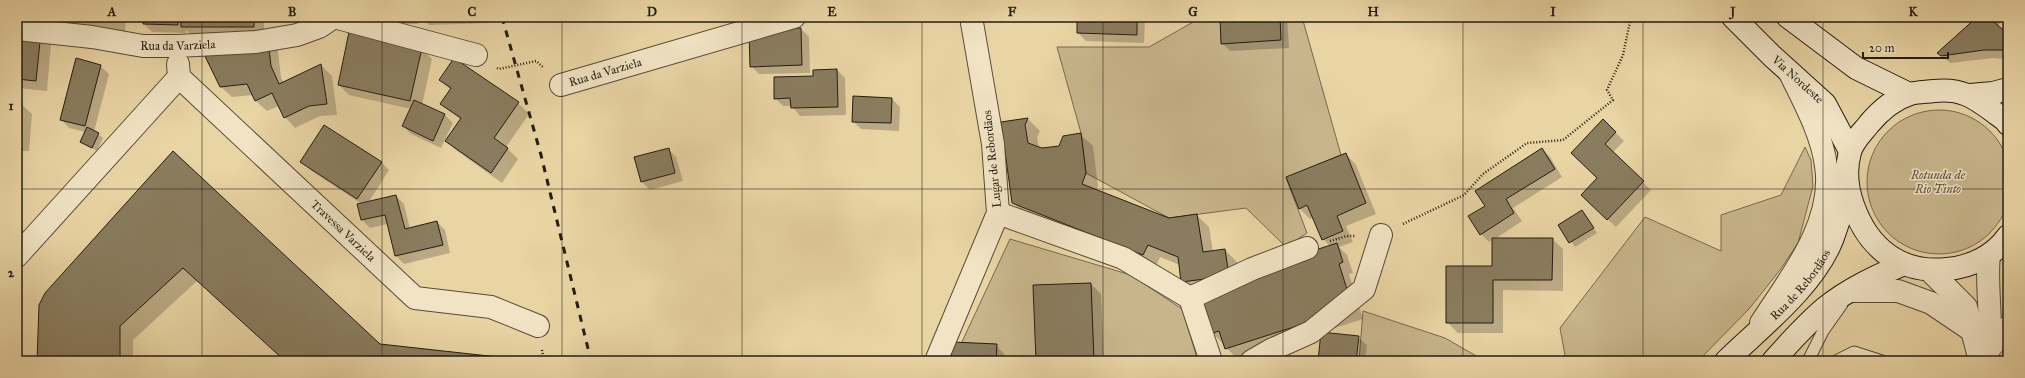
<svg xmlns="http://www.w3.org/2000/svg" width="2025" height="378" font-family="'IM FELL Great Primer',serif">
	<rect width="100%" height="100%" fill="#e9d4a4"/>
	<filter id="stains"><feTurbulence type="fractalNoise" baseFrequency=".005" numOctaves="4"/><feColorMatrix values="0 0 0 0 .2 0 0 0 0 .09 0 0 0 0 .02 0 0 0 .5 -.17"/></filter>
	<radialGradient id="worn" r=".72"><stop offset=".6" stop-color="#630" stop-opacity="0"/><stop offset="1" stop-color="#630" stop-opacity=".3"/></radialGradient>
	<!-- green -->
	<path fill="#c8b58b" stroke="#76684e" d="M1202 17H1302L1341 155 1286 178 1307 233 1286 247 1246 208 1169 218 1086 173 1081 133 1057 47H1149Z
		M1867 182a72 72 0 1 1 144 0a72 72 0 1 1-144 0Z
		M1805 147 1811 160 1813 186 1798 243 1780 270 1749 309 1698 361H1566L1560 328 1645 217 1721 251V215L1781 195Z
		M1010 239 1131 275 1182 309 1198 361H953Z
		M1363 311 1445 338 1485 361H1359Z"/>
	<!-- shadow -->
	<path fill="#0003" d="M25 17H126L125 32 32 24Z
		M144 17H264V37H193L186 30V33L152 32 144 24Z
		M379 17H418V24H385Z
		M422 17H489V23L429 25Z
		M739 17H786L746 24Z
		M1078 17H1144L1145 19 1144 43 1086 41 1078 33Z
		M1221 17H1287L1289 48 1230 51 1222 43Z
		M1978 17H2006L1998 26 2008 35V59L1993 58 1950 63 1939 53Z
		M801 29 809 37 810 73 759 74 751 66Z
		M17 31 40 33 51 44 47 91 18 88 17 95Z
		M267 41 278 51 281 78 284 83 321 65 332 76 337 115 320 116 295 128 285 117 279 106 267 111 256 101 253 95 232 97 221 87Z
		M422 49 432 59 422 105 445 115 453 123 441 148 411 134 403 126 411 109 349 95 339 85Z
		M100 66 109 74 94 132 103 138 97 151 81 142 86 132 69 128 61 119Z
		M837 70 845 78 846 115 800 116 792 106H783L775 98 814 77Z
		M440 80 518 103 529 114 506 147 518 159 502 183 457 151 446 141 461 120 441 104 451 90Z
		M892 99 900 107 899 131 861 129 853 121Z
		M17 103 21 104 32 114 29 151H17Z
		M1028 119 1040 131 1037 137 1039 148 1060 147 1080 134 1093 146 1098 186 1096 190 1168 219 1197 215 1209 227 1213 252 1225 250 1237 262 1239 276 1330 246 1323 239 1314 217 1310 219 1299 208 1346 154 1356 165 1376 214 1346 226 1353 242 1339 247 1347 255 1353 273 1349 274 1363 319 1237 359 1213 333 1182 282 1180 265 1160 257 1156 266 1026 215 1013 203 1002 122Z
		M1603 120 1624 141 1612 153 1651 190 1616 227 1590 203 1598 178Z
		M668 149 676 157 683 181 650 190 642 182Z
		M1542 149 1550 157 1562 177 1513 208 1522 221 1495 239H1552L1563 249V291L1503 290V333H1458L1447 322 1493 267V239L1489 242 1481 234 1486 206Z
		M173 153 379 345 498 358 501 361H285L197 281 133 340V361H38Z
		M302 162H381L389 170 368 203 396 196 404 204 410 229 437 222 445 230 450 253 404 264 396 256 388 224 370 228 362 220V204L310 170Z
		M1582 211 1597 233 1575 247 1560 225Z
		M1091 284 1101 294 1104 361H1037Z
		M1358 337 1367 345 1365 361H1319Z
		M996 345 1004 354V361H952Z"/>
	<!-- building -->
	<path fill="#8a7c5e" stroke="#241c12" d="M62 17H115V21Z
		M143 17H178V25L143 24Z
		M181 17H254V27H181Z
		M1077 17H1137V35L1077 33Z
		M1220 17H1280L1281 40 1221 44Z
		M1977 17H1988L2008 34V50H1984L1941 56 1937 53Z
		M801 28 802 65 750 67 749 29Z
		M17 30 41 32 36 81 17 79Z
		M349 32 422 48 410 101 338 85Z
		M268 40 271 66 279 84 321 64 327 104 309 106 284 118 272 93 255 101 247 84 220 87 201 48Z
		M76 58 101 65 85 126 60 120Z
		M454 58 519 102 494 138 508 148 491 173 445 141 461 118 440 104 451 88 439 80Z
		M837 69 838 107 791 108 790 98 774 99V77L813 76V70Z
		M853 96 892 98 891 123 852 122Z
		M414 100 445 114 433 141 402 126Z
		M17 102 22 103 19 141H17Z
		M1028 118 1025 125 1028 143 1042 148 1059 146 1063 136 1081 133 1086 173 1082 184 1169 218 1197 214 1203 252 1225 249 1229 276 1181 282 1178 257 1148 245 1143 255 1012 203 1001 122Z
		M1603 119 1616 132 1605 144 1644 181 1607 220 1581 195 1597 178 1571 153Z
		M324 125 382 162 357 199 300 162Z
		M87 127 99 133 92 148 80 142Z
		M669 148 675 173 641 182 634 157Z
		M1542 148 1555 169 1506 199 1514 213 1480 235 1468 216 1485 206 1475 191Z
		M173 151 380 344 498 357V361H285L183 268 120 326V361H37L39 305 45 293Z
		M1346 153 1366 203 1337 216 1343 231 1322 240 1307 205 1299 209 1286 177Z
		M396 195 405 229 437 221 443 245 395 256 385 215 361 220 357 204Z
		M1582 210 1594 228 1569 243 1558 225Z
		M1492 238H1553L1552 280H1493V323H1446V266H1492Z
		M1337 243 1343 262 1339 264 1353 308 1225 349 1219 331 1213 333 1198 288Z
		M1091 283 1094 361H1036L1033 285Z
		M1321 332 1359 336 1356 361H1318Z
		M952 342 997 344 996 361H951Z"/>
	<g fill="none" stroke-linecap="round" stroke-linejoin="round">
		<!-- lane casing -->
		<g stroke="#554a36" stroke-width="13">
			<path id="lane" d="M1808 361 1823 331 1842 304
				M1836 361 1854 352 1882 361"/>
		</g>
		<!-- street casing -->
		<g stroke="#554a36" stroke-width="24">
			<g id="street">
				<path d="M334 17 476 55"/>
				<path id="s1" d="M17 29 92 37 143 46H177L256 42 297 35 319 27 334 17"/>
				<path id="s2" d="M179 77 415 298 491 307 538 326"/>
				<path id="s3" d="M561 85 794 17"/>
				<path d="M998 213 1123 258 1190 298 1211 361"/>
				<path d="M17 256 179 77 178 64"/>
				<path d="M1930 271 1966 307 1980 361"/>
				<path d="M1852 291H1898L1931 303 1971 330"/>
				<path d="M1190 298 1252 269 1307 248"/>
				<path d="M1761 323C1790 278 1835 223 1826 166 1822 134 1804 102 1790 73"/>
				<path d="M1989 349 2008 327"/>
				<path d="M936 361 998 213 993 144 971 17"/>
				<path d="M1252 361 1271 350 1311 332 1364 289 1381 235"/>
				<path d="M1986 361C1995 329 1985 289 1989 255"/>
			</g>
		</g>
		<!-- secondary casing -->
		<g stroke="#241c12" stroke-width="24">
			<g id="secondary">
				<path id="s4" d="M1733 17 1772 56 1825 104 1850 151"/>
				<path d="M1788 17 1856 68 1909 94"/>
				<path d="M1970 95 1993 93 2008 89"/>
				<path d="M2008 124C2005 119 1999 116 1994 112 1974 97 1961 88 1934 91 1926 92 1917 92 1910 94 1894 99 1879 112 1869 124 1862 133 1853 141 1850 152 1845 170 1847 188 1853 205 1868 248 1900 274 1947 269 1971 267 1994 256 2008 236"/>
				<path id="s5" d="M1726 361C1761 327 1813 287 1832 240 1838 224 1843 207 1848 191"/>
				<path d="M1773 361C1789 343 1806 324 1825 308 1848 289 1877 276 1904 264"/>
			</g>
		</g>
		<!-- path -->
		<path stroke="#241c12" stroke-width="2.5" stroke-dasharray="1 2" stroke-linecap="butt" d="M497 68 499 69 536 61 544 68
			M1403 224 1464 195 1483 174 1527 143 1563 140 1613 100 1607 90 1623 55 1631 17
			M1330 241 1347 236H1355
			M542 350 544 361"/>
		<!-- lane -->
		<use href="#lane" stroke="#f1e3c4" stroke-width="11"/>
		<!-- street -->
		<use href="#street" stroke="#f1e3c4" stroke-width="22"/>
		<!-- secondary -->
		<use href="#secondary" stroke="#f1e3c4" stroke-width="22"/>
		<!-- rail -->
		<path stroke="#241c12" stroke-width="3" stroke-dasharray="7 7" stroke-linecap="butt" d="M502 17 541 155 591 361"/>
	</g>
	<!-- grid -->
	<path fill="none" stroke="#241c12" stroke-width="1" stroke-opacity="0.55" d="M202 17V361M382 17V361M562 17V361M742 17V361M922 17V361M1103 17V361M1283 17V361M1463 17V361M1643 17V361M1823 17V361M17 189H2008"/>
	<g text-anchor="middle" stroke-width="3" stroke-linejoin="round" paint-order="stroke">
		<!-- street labels -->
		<g font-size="12" fill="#241c12" stroke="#f1e3c4">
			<text dy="4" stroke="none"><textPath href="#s1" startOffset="162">Rua da Varziela</textPath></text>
			<text dy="4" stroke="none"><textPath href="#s3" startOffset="46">Rua da Varziela</textPath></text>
			<text dy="4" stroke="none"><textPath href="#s4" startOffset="90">Via Nordeste</textPath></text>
			<text transform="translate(992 159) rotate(-96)" y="4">Lugar de Rebordãos</text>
			<text dy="4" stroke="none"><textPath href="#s2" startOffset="225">Travessa Varziela</textPath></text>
			<text dy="4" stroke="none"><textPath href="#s5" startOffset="107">Rua de Rebordãos</textPath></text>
		</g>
		<!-- park labels -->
		<g font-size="12" font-style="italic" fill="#554a36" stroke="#f1e3c4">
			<text x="1938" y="179">Rotunda de<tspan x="1938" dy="14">Rio Tinto</tspan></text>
		</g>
	</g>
	<!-- margin -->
	<rect width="2025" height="378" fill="none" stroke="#e9d4a4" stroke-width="44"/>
	<!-- scale -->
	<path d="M1863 52v6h85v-6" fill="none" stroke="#241c12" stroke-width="2"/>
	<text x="1869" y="52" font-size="12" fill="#241c12" stroke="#f1e3c4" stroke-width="3" paint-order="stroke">20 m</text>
	<rect x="22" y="22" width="1981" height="334" fill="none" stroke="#241c12" stroke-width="1.5"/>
	<g font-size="13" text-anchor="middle" font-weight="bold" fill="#241c12">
		<text x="112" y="16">A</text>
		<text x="292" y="16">B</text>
		<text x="472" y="16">C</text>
		<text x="652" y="16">D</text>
		<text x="832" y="16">E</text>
		<text x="1012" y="16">F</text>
		<text x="1193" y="16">G</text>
		<text x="1373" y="16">H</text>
		<text x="1553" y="16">I</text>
		<text x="1733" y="16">J</text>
		<text x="1913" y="16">K</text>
		<text x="11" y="110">1</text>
		<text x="11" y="277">2</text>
	</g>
	<rect width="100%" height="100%" filter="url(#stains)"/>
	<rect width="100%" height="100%" fill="url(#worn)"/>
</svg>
